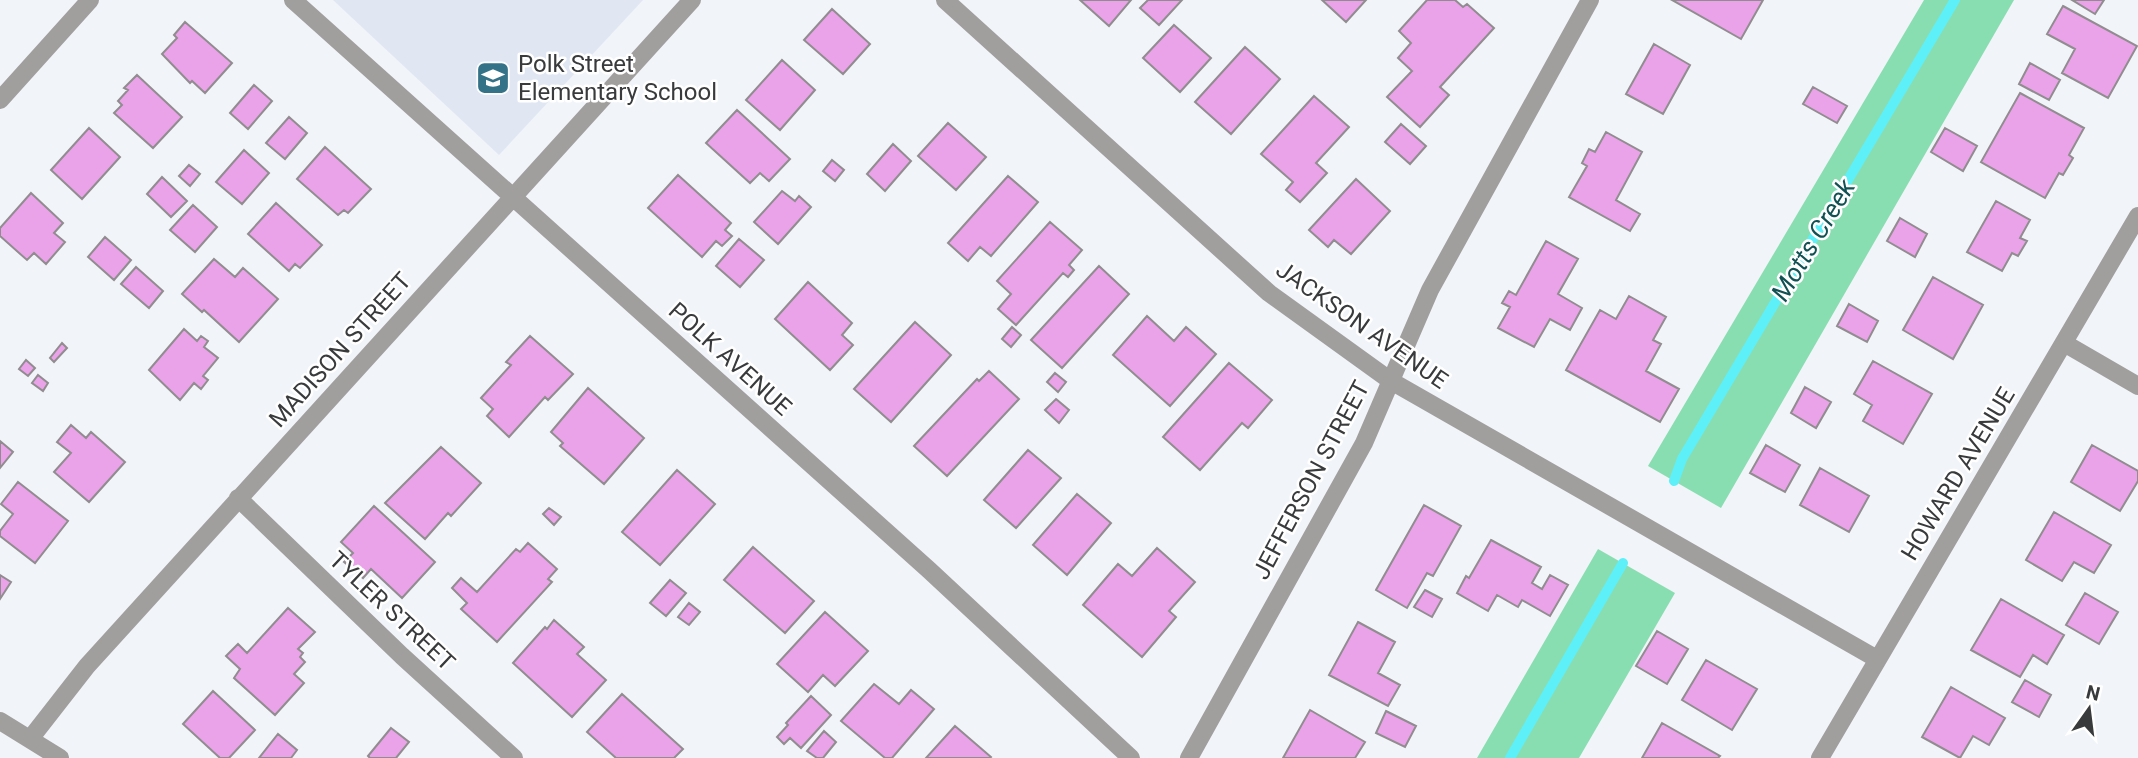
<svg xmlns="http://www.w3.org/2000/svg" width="2138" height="758" font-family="Roboto,sans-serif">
	<rect width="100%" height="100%" fill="#f1f4f8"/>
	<!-- built -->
	<path fill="#e0e7f2" d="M333 0H643L499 155Z"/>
	<!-- green -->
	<path fill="#89deb1" d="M1924 0H2014L1721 508 1648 466Z
		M1598 549 1675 593 1579 758H1477Z"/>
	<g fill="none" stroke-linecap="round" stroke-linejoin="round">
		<!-- stream -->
		<path stroke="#5ef0f9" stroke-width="10" d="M1674 481 1682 459 1955 0
			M1510 758 1623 563"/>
	</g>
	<!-- building -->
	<path fill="#eaa3e9" stroke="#908c8f" stroke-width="2" d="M1080 0H1131L1109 26Z
		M1148 0H1182L1159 25 1140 8Z
		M1322 0H1366L1346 22Z
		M1427 0H1455L1463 7 1467 4 1494 28 1440 87 1449 95 1420 127 1387 97 1412 71 1398 58 1411 43 1399 31Z
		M1672 0H1763L1741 39Z
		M2072 0H2104L2095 14Z
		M2063 6 2137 46 2108 98 2062 73 2075 49 2047 34Z
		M832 9 870 44 843 74 804 40Z
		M185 22 232 63 205 93 192 81 190 83 162 54 177 38 174 35Z
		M1174 25 1211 58 1180 92 1143 58Z
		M1654 44 1690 65 1663 114 1626 94Z
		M1245 47 1280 79 1231 134 1195 102Z
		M782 60 815 90 780 130 746 100Z
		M2030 63 2060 80 2049 100 2019 84Z
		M137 75 182 117 153 148 114 113 122 105 118 101 128 90 124 88Z
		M254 85 272 101 248 129 230 113Z
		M1813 87 1847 106 1837 123 1803 104Z
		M2020 93 2084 128 2069 155 2073 158 2063 175 2059 173 2045 198 1981 162Z
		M1314 96 1349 127 1316 163 1327 173 1300 202 1286 190 1293 182 1261 154Z
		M737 110 790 159 769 181 760 173 750 183 706 143Z
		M289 117 307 133 285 159 266 143Z
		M948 123 986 157 956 190 918 156Z
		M1401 124 1426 146 1410 164 1385 142Z
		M89 128 120 157 82 199 51 170Z
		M1945 128 1977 146 1963 171 1931 152Z
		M1606 132 1642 152 1616 200 1640 214 1630 231 1569 197 1587 166 1582 163 1589 149 1595 152Z
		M893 144 911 161 885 191 867 174Z
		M325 147 371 189 348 213 344 210 338 215 297 179Z
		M244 150 269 173 242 204 216 182Z
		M832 160 844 170 835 181 823 171Z
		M189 165 200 174 190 186 179 176Z
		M678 175 731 223 725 230 732 236 722 246 716 241 702 257 648 208Z
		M1008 176 1038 202 991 256 980 247 968 261 948 243Z
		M162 177 187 201 171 217 147 194Z
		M1356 179 1390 211 1351 254 1334 240 1328 247 1309 230Z
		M782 191 795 201 799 196 811 207 778 244 754 222Z
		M31 193 63 223 54 233 65 242 46 264 34 253 27 260 0 236V228Z
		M1996 201 2030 220 2020 238 2027 241 2018 256 2012 253 2002 271 1967 252Z
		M276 203 322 245 300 268 295 264 289 271 248 234Z
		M193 205 217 227 195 252 170 230Z
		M1900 218 1927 234 1915 257 1887 241Z
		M1050 222 1082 250 1069 265 1074 270 1068 277 1063 273 1016 325 998 309 1011 294 997 281Z
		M105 237 131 260 114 280 88 257Z
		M739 239 764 260 740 287 716 266Z
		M1546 241 1578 259 1558 294 1582 308 1570 330 1550 319 1534 347 1498 328 1510 307 1502 303 1509 291 1516 295Z
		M214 259 235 277 243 268 278 299 239 342 204 310 202 312 182 294Z
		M1099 266 1129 294 1062 368 1031 340Z
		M136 267 163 291 149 308 121 284Z
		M1933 277 1983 305 1953 359 1903 330Z
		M808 282 852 323 842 335 853 345 830 370 775 319Z
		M1629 296 1666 317 1653 340 1661 344 1646 371 1679 389 1660 422 1566 370 1600 310 1616 319Z
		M1849 304 1878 321 1867 342 1837 326Z
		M1147 316 1174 341 1186 327 1216 354 1170 406 1113 355Z
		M915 322 951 355 891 422 854 389Z
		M1012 327 1021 335 1011 347 1002 339Z
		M184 329 197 341 201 336 208 341 204 347 218 358 203 376 208 380 201 389 194 383 180 400 149 370Z
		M530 336 573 374 548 400 545 397 509 437 487 416 493 409 481 398 511 365 506 362Z
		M62 343 67 348 54 362 50 358Z
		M26 360 35 368 28 376 19 369Z
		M1873 361 1932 394 1903 444 1863 421 1872 405 1854 394Z
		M1229 363 1272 400 1248 428 1242 423 1200 470 1163 437Z
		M989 371 1019 399 947 476 914 446 977 379 979 381Z
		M1055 373 1066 382 1058 392 1047 382Z
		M38 375 48 383 43 391 32 383Z
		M1805 387 1831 402 1816 428 1791 413Z
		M588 388 644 438 604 484 560 446 563 443 551 432Z
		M1056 399 1069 410 1059 423 1045 410Z
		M71 425 86 438 91 432 125 462 89 502 54 472 71 453 57 442Z
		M0 441 13 452 0 468Z
		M1766 445 1800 465 1785 492 1750 473Z
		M2092 445 2138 471V481L2120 511 2071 482Z
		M441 447 481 483 451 516 448 513 425 539 385 503Z
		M1028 450 1061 478 1016 528 984 500Z
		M1820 468 1869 496 1849 532 1800 505Z
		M677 470 715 504 660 565 622 532Z
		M18 482 68 521 35 563 0 536V531L13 514 1 504Z
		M1077 494 1111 523 1067 575 1033 545Z
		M1424 505 1461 526 1433 576 1427 573 1407 608 1376 590Z
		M374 506 435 562 402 598 371 569 363 578 344 562 353 553 341 542Z
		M549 508 561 517 554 525 543 514Z
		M2054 512 2111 545 2094 573 2074 562 2062 581 2026 560Z
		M1491 540 1541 567 1532 583 1542 589 1550 575 1568 585 1550 616 1522 600 1518 607 1497 595 1488 611 1457 593 1466 576 1469 578Z
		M528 543 557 569 548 579 552 582 497 642 461 609 467 603 452 588 461 578 477 592 516 549 520 552Z
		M753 547 814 601 785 633 724 580Z
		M1157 548 1195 582 1169 611 1176 617 1142 657 1083 605 1118 564 1132 576Z
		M0 575 11 582 0 599Z
		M670 580 686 593 666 616 650 603Z
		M1425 590 1442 599 1432 617 1414 607Z
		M2085 593 2118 612 2099 644 2066 625Z
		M2001 599 2064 635 2047 664 2033 655 2020 677 1971 650Z
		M689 603 700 612 689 625 678 617Z
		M288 608 315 632 298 649 303 653 300 657 305 662 294 674 304 683 275 715 234 678 240 669 226 656 238 644 247 653Z
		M825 612 868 651 835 686 823 675 808 692 777 664Z
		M554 620 584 647 577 654 606 680 572 717 513 663 545 627 547 629Z
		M1358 622 1395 642 1378 673 1400 685 1388 706 1329 675Z
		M1657 631 1688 649 1667 684 1636 666Z
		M1706 660 1757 689 1732 730 1682 700Z
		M2025 680 2051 695 2039 717 2012 702Z
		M874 684 899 704 911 690 934 709 892 758H885L841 721Z
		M1951 687 2005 718 1989 745 1973 736 1960 758 1922 737Z
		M213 691 255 730 229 758H220L183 724Z
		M622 694 683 749 674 758H616L587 732Z
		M811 696 831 715 801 748 790 738 784 744 777 737 788 725 786 723Z
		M1310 710 1365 742 1355 758H1283Z
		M1386 711 1416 726 1405 747 1376 733Z
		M1662 723 1720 756 1718 758H1642Z
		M955 726 991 757 990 758H926Z
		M391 728 409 742 396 758H370L368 756Z
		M824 731 836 742 823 758H817L807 751Z
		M278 734 297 750 291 758H259Z"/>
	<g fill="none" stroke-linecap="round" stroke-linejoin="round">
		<!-- minor -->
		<path stroke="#a09f9d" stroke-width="18" d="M293 0 929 570 1131 758
			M945 0 1269 293 1391 381 1877 659
			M0 100 90 0
			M2064 343 2138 386
			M238 498 402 656 514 758
			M0 721 60 758
			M30 739 87 666 692 0
			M1189 758 1364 443 1430 290 1590 0
			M1820 758 2138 216"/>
	</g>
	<!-- icons -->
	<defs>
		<g id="school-square" transform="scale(1.75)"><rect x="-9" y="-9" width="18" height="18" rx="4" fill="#337287" stroke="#fff"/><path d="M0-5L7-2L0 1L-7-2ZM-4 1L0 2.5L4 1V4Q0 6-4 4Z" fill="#fff"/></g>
	</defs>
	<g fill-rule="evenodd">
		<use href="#school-square" x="493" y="78"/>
	</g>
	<g text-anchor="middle" stroke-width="5" stroke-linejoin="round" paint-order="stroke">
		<!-- poi labels -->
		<g font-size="24" fill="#393a3c" stroke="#fff" text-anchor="start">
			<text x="518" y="72">Polk Street<tspan x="518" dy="28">Elementary School</tspan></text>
		</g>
		<!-- street labels -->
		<g font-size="24" fill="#393a3c" stroke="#fff">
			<text transform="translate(1362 325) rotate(35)" y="8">JACKSON AVENUE</text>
			<text transform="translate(340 350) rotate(-48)" y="8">MADISON STREET</text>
			<text transform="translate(730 359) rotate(42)" y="8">POLK AVENUE</text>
			<text transform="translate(1958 474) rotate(-59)" y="8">HOWARD AVENUE</text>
			<text transform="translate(1311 480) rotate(-62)" y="8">JEFFERSON STREET</text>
			<text transform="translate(392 611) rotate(43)" y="8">TYLER STREET</text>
		</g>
		<!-- water labels -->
		<g font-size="26" font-style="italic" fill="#115154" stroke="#fff">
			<text transform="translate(1813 240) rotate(-59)" y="9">Motts Creek</text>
		</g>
	</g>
	<!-- north arrow -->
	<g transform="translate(2089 709) rotate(14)" stroke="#ffffff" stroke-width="5" paint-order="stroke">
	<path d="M0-5L12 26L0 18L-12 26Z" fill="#393a3c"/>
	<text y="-10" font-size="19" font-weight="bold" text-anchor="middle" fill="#393a3c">N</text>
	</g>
</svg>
